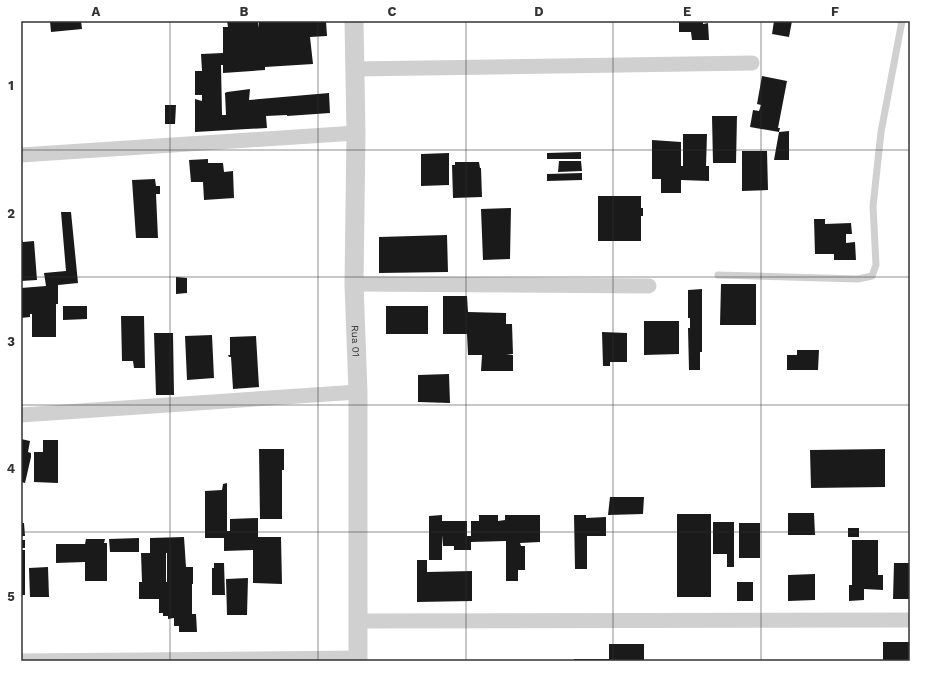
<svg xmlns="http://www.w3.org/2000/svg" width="931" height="682" font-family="'Work Sans',sans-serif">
	<rect width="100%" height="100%" fill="#fff"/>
	<!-- building -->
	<path fill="#1a1a1a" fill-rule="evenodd" d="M50 21H81L82 29 51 32Z
		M227 21H258L259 28V21H326L327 36 310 37 313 64 265 67V70L223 73V65H221L222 115H226L225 93 227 92 250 89 249 100 329 93 330 113 287 116V115L266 116 267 128 195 132V99L202 101V95H195V71H202L201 54 223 53V27H228Z
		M679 21H703V24L708 23 709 40H692L691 32H679Z
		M774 21H792L789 37 772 34Z
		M762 76 787 81 778 128H780L779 132 789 131V160H774L779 132 750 127 753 110 759 111 761 105 757 104Z
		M165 105H176L175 124H165Z
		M712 116H737L736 163H713Z
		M683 134H707L706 166H709V181L681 180V193H661V179H652V140L681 142V166H683Z
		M742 151H767L768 190 742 191Z
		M581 152V159H547V153Z
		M449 153V185L421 186V154Z
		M208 159V163H223L224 172 233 171 234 198 204 200 203 182H191L189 160Z
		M559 161H581L582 171 558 172Z
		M455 162H479L480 168H481L482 197 453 198 452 165H455Z
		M582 173V180L547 181V174Z
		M155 179 156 186H160V194H156L158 238H136L132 180Z
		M598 196H641V208H643V216H641V241H598Z
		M511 208 510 259 483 260 481 209Z
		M61 212H71L78 283 58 285V304H56V337H32V314H30V317L21 318V288L46 286 44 273 66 271Z
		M814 219H825V224L851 223 852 234H846V243L855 242 856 260H834V254H815Z
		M447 235 448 272 379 273V237Z
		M21 236 23 242 34 241 37 280 21 281Z
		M176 277 187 278V293L176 294Z
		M721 284H756V325H720Z
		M702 289V352H700V370H689L688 328H690V318H688V290Z
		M443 296H467L468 312 506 313V324H512L513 354 506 355H513V371H481L482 355H468L467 334H443Z
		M63 306H87V319L63 320Z
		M386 306H428V334H386Z
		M121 316H144L145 368H134L133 361H122Z
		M644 321H679V354L644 355Z
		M602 332 627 333V362H610V366H603Z
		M154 333H173L174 395H156Z
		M212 335 214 378 187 380 185 336Z
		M256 336 259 387 233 389 231 357H229L228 355H230V337Z
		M797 350H819L818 370H787V355H797Z
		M449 374 450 403 418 402V375Z
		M21 439 30 441 28 452 31 453V457L25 483 21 482Z
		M43 440H58V483L34 482V452H43Z
		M259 449H284V470H282V519H260Z
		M885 449V487L811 488 810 450Z
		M227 483V531H230V519L258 518V537H281L282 584 253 583V550L224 551V538H205V491L222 490 223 484Z
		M610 497H644L643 514 608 515Z
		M788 513H814L815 535H788Z
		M677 514H711V597H677Z
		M442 515V521H467V536H471V521H479V515H498V521L505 520V515H540V542L520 543 521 546H525V570H518V581H506V541L471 542V550H454V546H443L442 535V560H429V516Z
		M574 515H586V518L606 517V536H587V569H575Z
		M713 522H734V567H727V554H713Z
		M21 523H24L25 536H21Z
		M739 523H760V558H739Z
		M848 528H859V537H848Z
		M184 537 186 567H193V584H192V614H196L197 632H179V626H174V618L168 619V616H163V613H159V599H139V582H142L141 553H150V538ZM166 553H167V582H166Z
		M139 538V552H110L109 539Z
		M86 539H105L104 543H107V581H85V562L56 563V544H85Z
		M21 540H25V548H21Z
		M852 540H878V575H883V590L864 589V600L849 601V585H852Z
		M21 550H25V595H21Z
		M417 560H427V572L472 571V601L417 602Z
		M214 563H224L225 595H212V568H214Z
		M894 563H910V599H893Z
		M48 567 49 597H30L29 568Z
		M815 574V600L788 601V575Z
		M248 578 247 615H227L226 579Z
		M737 582H753V601H737Z
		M883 642H910V661H883Z
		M609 644H644V661H574V659H609Z"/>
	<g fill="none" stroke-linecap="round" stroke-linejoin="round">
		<!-- service -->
		<path stroke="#d0d0d0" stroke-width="7" d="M718 275 858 279 872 276 876 265 873 206 881 132 902 21"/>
		<!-- minor -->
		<path stroke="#d0d0d0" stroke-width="15" d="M355 69 752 63
			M21 155 356 133
			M354 284 649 286
			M21 415 358 392
			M358 621 910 620
			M21 661 358 658"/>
		<!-- tertiary -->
		<path stroke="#d0d0d0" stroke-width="19" id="s1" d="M354 21 356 133 354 284 358 392V661"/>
	</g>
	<!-- grid -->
	<path fill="none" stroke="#333" stroke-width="1" stroke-opacity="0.55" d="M170 21V661M318 21V661M466 21V661M613 21V661M761 21V661M21 150H910M21 277H910M21 405H910M21 532H910"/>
	<g text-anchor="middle" stroke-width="4" stroke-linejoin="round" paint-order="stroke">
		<!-- street labels -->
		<g font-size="10" fill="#333" stroke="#fff">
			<text dy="4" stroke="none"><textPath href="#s1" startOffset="320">Rua 01</textPath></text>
		</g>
	</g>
	<!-- border -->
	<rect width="931" height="682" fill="none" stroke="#ffffff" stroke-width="44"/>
	<rect x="22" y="22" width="887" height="638" fill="none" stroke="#333" stroke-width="1.5"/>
	<g font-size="13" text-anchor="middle" font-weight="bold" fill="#333">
		<text x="96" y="16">A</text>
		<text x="244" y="16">B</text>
		<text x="392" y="16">C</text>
		<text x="539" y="16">D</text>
		<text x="687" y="16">E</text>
		<text x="835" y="16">F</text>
		<text x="11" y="90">1</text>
		<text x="11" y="218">2</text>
		<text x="11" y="346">3</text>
		<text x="11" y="473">4</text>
		<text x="11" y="601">5</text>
	</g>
</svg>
